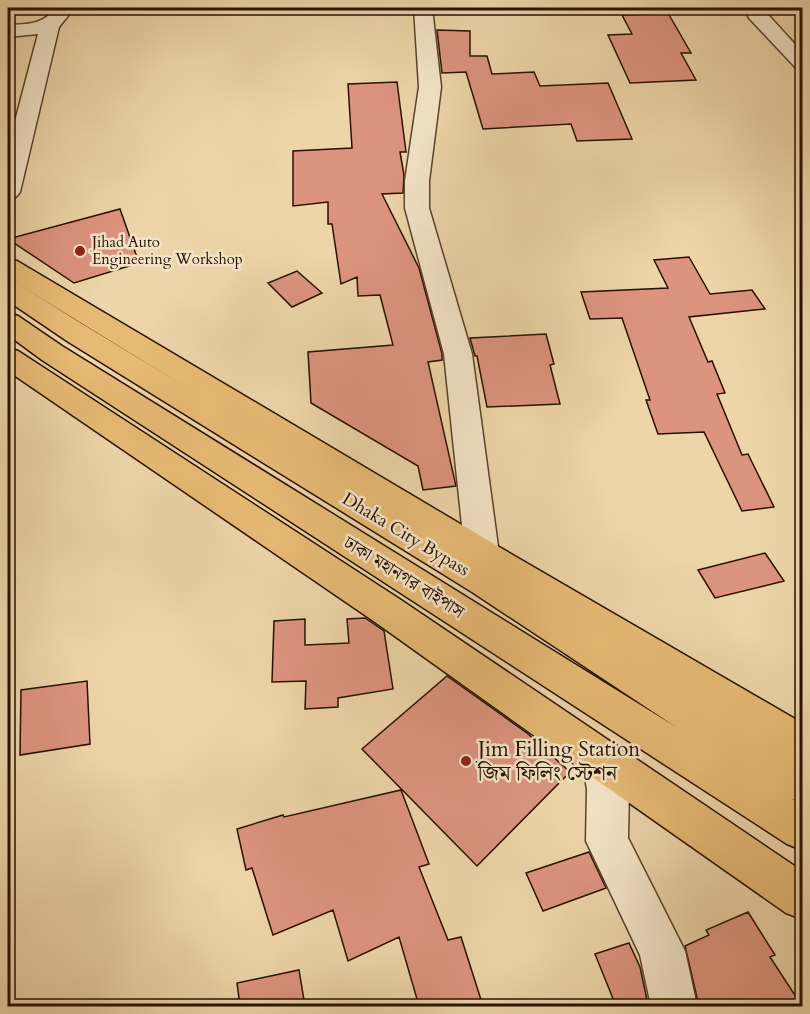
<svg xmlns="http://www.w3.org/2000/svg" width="810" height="1014" font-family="Cardo,'Noto Serif Bengali',serif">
	<rect width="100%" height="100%" fill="#edd5a9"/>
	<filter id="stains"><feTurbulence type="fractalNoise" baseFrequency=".00333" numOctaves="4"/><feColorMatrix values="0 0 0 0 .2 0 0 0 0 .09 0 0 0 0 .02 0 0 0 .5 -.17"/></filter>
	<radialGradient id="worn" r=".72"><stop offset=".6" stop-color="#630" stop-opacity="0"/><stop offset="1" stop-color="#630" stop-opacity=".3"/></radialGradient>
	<!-- building -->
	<path fill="#dd947f" stroke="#271100" stroke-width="1.5" d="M668 13 691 53H681L696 80 630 83 608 35 632 34 622 15Z
		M437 30 470 31V56H487L492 74 534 72 540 86 608 83 632 139 577 141 571 124 483 129 466 72 442 73Z
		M397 82 406 152H400L404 175 403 193 382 194 419 268 442 354V360L428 362 456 486 423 490 418 466 311 403 308 352 393 345 380 295 358 296 357 277 341 284 332 224H328V202L293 206V151L352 148 348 84Z
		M120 209 139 263 74 283 8 239Z
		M689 257 710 294 752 290 765 309 689 317 708 362 712 361 725 393 717 394 742 455 748 454 774 507 742 511 704 432 658 434 646 400H650L622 318 590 319 581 292 668 288 654 260Z
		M297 271 322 293 292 307 268 283Z
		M546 334 554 364 550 365 560 404 487 407 477 356H475L470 338Z
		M765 553 784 581 715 598 698 570Z
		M365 618 384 631 393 689 338 698V707L305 709 306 681 272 682 274 621 305 619V645L349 643 347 619Z
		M447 676 527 733 570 772 477 866 362 749Z
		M87 681 90 744 20 755 21 690Z
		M401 790 429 864 419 867 448 940 461 937 483 1006H419L399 937 348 961 333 910 273 935 252 868 246 870 237 829 283 815 284 817Z
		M589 852 606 888 543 911 526 873Z
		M748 912 775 955 770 957 802 1006H699L685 946 709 935 706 930Z
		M629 943 640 967 647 1000 629 1006H616L595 954Z
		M299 970 305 1006H240L237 983Z"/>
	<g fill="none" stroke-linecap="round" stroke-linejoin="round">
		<!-- minor casing -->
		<g stroke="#58422a" stroke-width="3">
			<path id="minor" d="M55 8H67L71 12 59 27 20 192 16 197 8 199V148L38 34 8 37V25C26 24 44 25 55 8Z
				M414 8H432L441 87 429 181V208L472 354 499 554 494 564 482 568 470 564 465 554 444 354 405 208V181L419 87Z
				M744 8H762L802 52V69L795 67 749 18Z
				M602 742 616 748 622 761 629 789 628 838 685 951 697 1006H651L640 955 586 841 587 789 582 761 588 748Z"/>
		</g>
		<!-- major casing -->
		<g stroke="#271100" stroke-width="3">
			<path id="major" d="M8 259 17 261 494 544 802 723V762L788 757 8 278Z
				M8 348 18 351 401 600 802 871V919L786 913 588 774 375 622 8 371Z"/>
		</g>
		<!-- highway casing -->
		<g stroke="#271100" stroke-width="3">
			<path id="highway" d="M8 281 17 283C174 383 337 474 496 571 599 634 699 699 802 761V802L792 799 802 805V850L787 844 42 360 8 335V313L18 316 62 346 676 727 472 592 67 341 8 301Z"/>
		</g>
		<!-- minor -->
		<use href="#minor" fill="#f3e4c7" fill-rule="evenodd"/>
		<!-- major -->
		<use href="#major" fill="#e6ba74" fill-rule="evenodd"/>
		<!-- highway -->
		<use href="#highway" fill="#e6ba74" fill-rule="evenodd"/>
	</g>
	<!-- markers -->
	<g fill="#8f2418" stroke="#f3e4c7" stroke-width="2">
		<circle cx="80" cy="251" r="6"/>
		<circle cx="466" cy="761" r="6"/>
	</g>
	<g text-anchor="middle" stroke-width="5" stroke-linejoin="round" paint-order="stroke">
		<!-- far-poi labels -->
		<g font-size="15" fill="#271100" stroke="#f3e4c7" text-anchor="start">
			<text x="92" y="247">Jihad Auto<tspan x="92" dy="17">Engineering Workshop</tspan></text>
		</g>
		<!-- street labels -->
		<g font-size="18" fill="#271100" stroke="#f3e4c7">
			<text transform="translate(406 534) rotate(31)" y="6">Dhaka City Bypass</text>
			<text transform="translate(404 577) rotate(32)" y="6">ঢাকা মহানগর বাইপাস</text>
		</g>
		<!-- near-poi labels -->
		<g font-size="21" fill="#271100" stroke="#f3e4c7" text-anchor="start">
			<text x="478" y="756">Jim Filling Station<tspan x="478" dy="24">জিম ফিলিং স্টেশন</tspan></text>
		</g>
	</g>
	<!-- margin -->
	<rect width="810" height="1014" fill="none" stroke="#edd5a9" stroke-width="30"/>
	<rect x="9" y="9" width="792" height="996" fill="none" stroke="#271100" stroke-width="3"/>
	<rect x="15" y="15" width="780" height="984" fill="none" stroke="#271100" stroke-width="1.5"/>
	<rect width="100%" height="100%" filter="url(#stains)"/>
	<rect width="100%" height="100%" fill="url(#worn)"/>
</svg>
